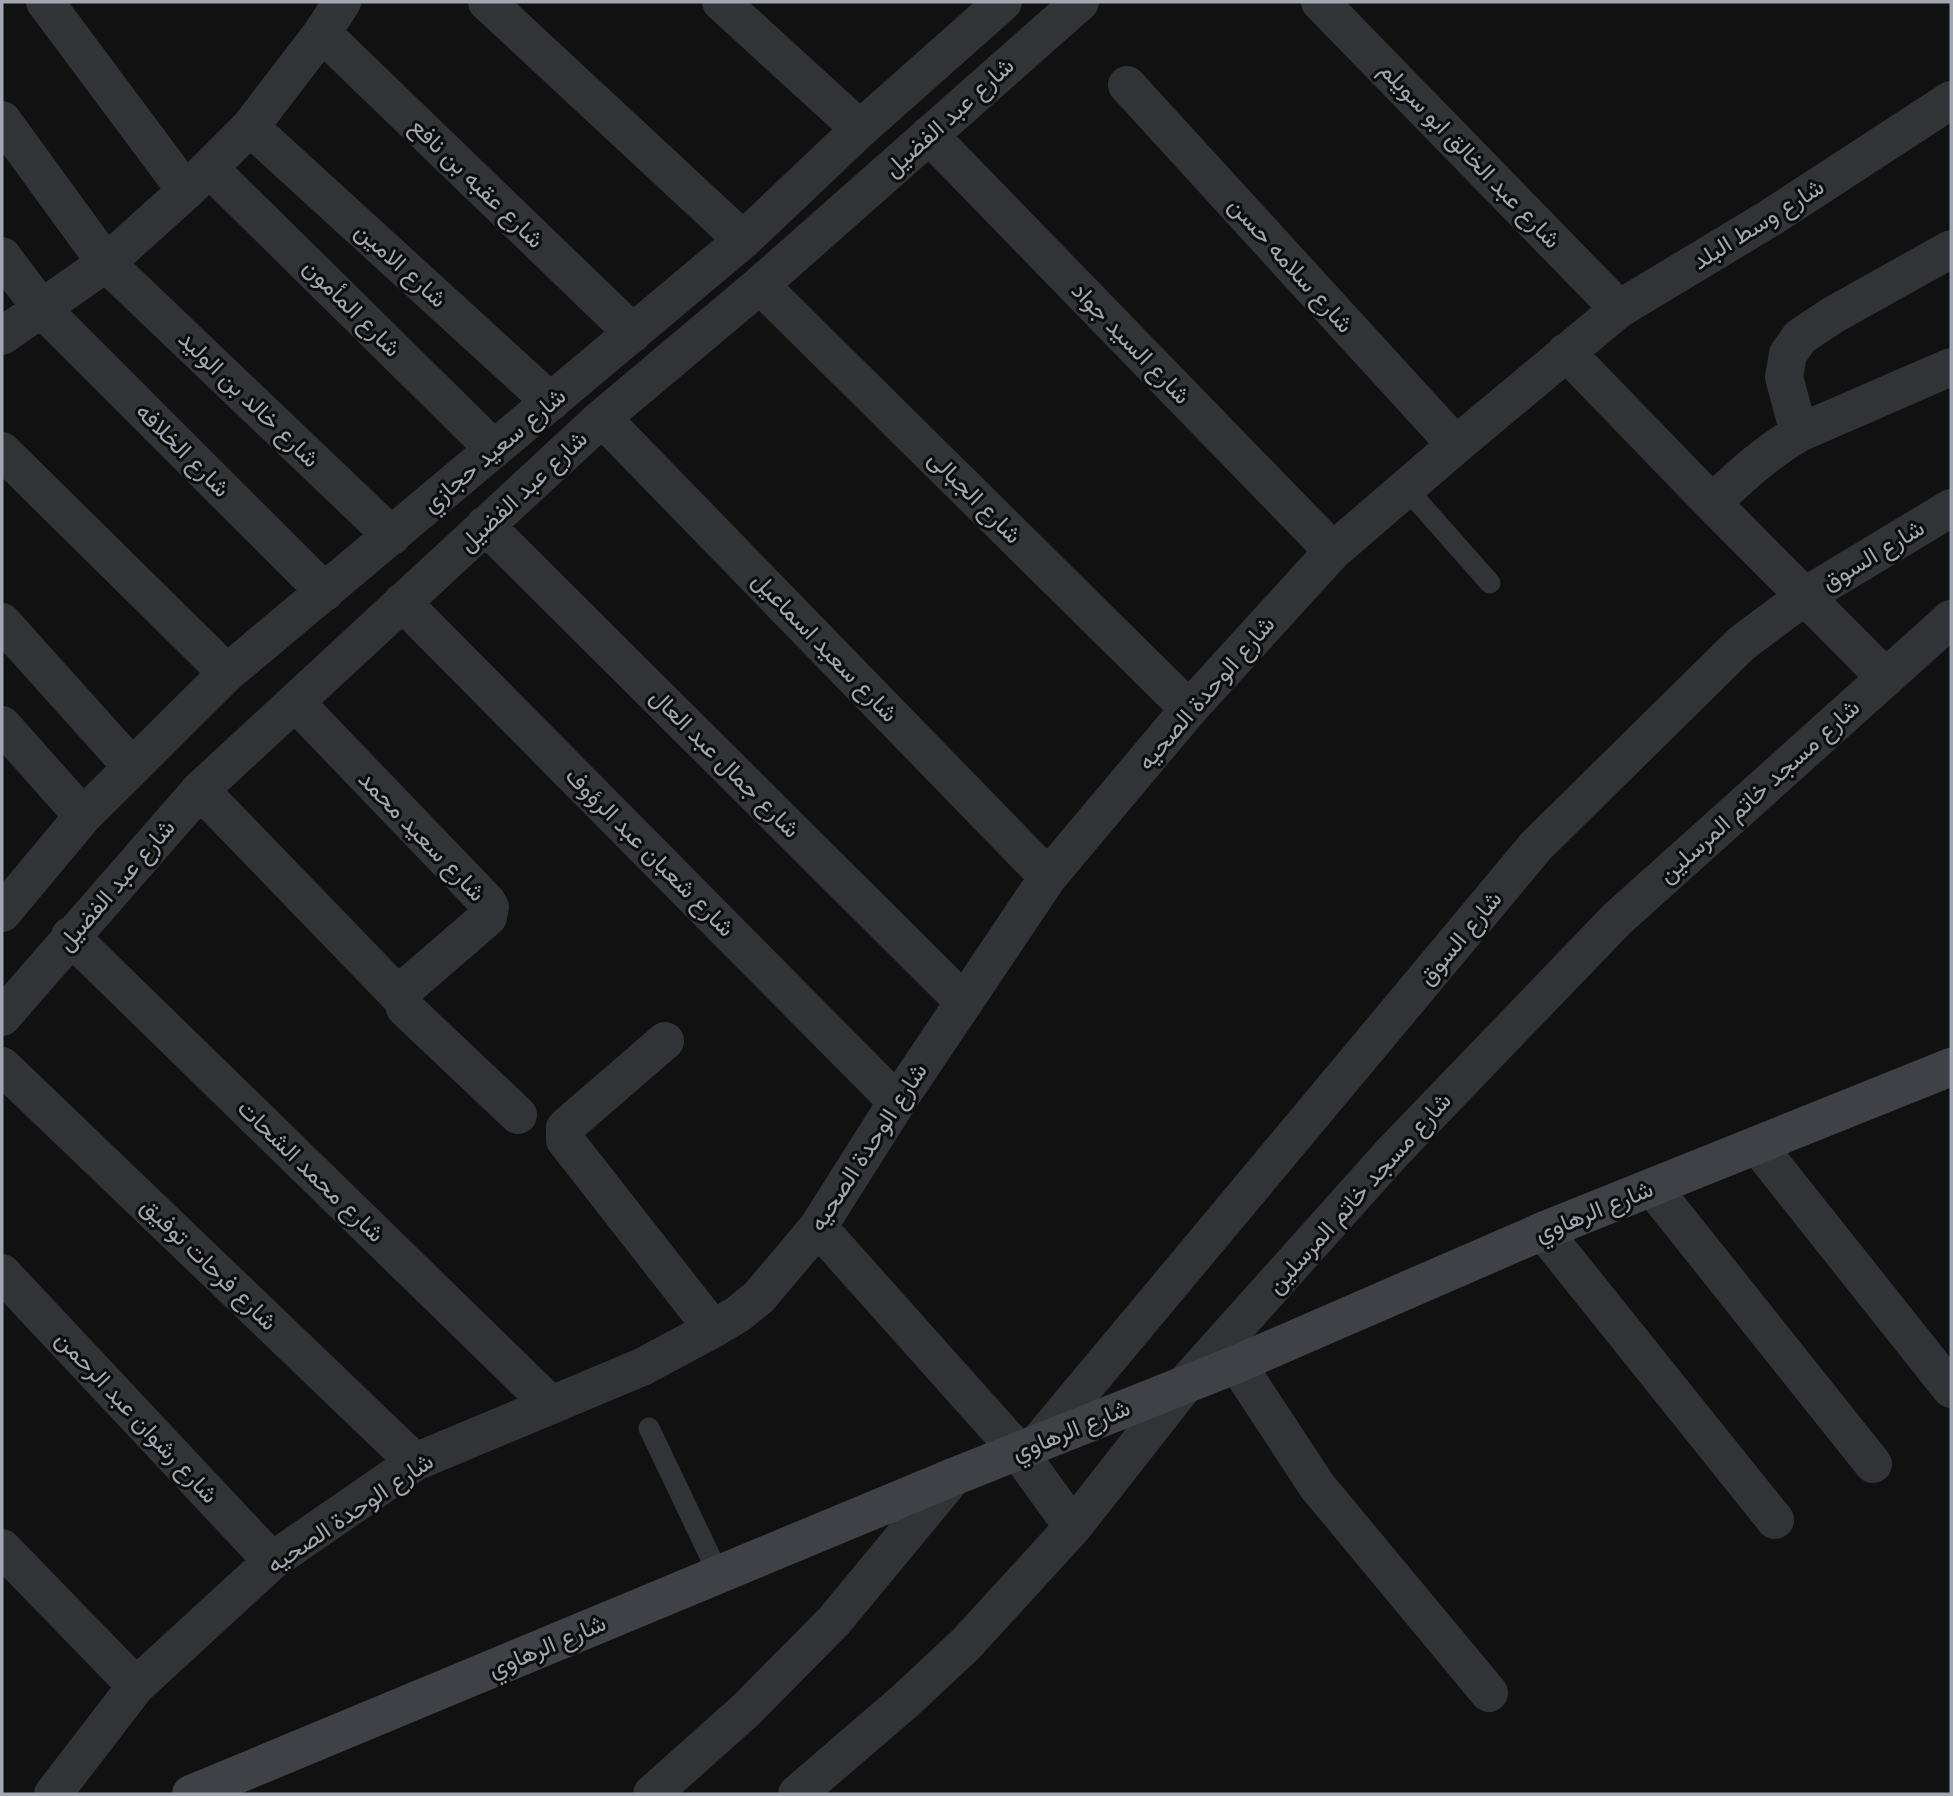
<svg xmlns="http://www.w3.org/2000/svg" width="1953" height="1796" font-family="'Open Sans',Vazirmatn,sans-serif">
	<rect width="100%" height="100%" fill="#111112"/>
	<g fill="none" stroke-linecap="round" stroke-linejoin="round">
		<!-- lane -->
		<path stroke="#323337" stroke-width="21" d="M1406 488 1490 583
			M649 1428 719 1575"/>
		<!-- street -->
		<path stroke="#323337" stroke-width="38" d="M45 2 186 191
			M487 2 743 240
			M721 2 860 129
			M1320 2 1619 309
			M322 33 633 333
			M1127 85 1456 445
			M2 120 106 263 392 536
			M250 127 551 402
			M929 135 1333 551
			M209 168 494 449
			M2 256 41 308 325 592
			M760 285 1189 709
			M2 336 106 263 186 191 250 127 322 33 342 2
			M1566 352 1712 503 1886 678
			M602 418 1048 877
			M1799 433 1784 377 1788 354 1800 337 1833 315 1951 249
			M2 451 227 673
			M1712 503C1742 475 1764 454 1799 433L1951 367
			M485 525 964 1002
			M402 602 897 1102
			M2 622 132 767
			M295 702 487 902 490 907 488 917 407 987 402 999 405 1008 518 1115
			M2 725 83 816
			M200 790 402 999
			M2 913 83 816 227 673 743 240 860 129 1003 2
			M70 936 551 1405
			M2 1017 200 790 602 418 760 285 1080 2
			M665 1041 569 1124 565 1128V1140L713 1329
			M2 1066 415 1462
			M1757 1145 1951 1389
			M1652 1187 1873 1464
			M818 1227 1018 1451 1073 1527
			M1543 1231 1775 1520
			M2 1273 272 1561
			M1237 1364 1317 1486 1489 1693
			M1038 1443 1536 846 1742 643 1805 596 1951 508
			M2 1548 136 1686
			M53 1794 136 1686 272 1561 415 1462 642 1367 713 1329 738 1314 759 1297 818 1227 897 1102 1048 877 1189 709 1333 551 1456 445 1619 309 1770 218 1951 100
			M652 1794 746 1710 834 1621 953 1477
			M797 1794 905 1701 966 1644 1073 1527 1186 1383 1391 1154 1617 919 1951 619"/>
		<!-- secondary -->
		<path stroke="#404147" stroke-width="38" d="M191 1794 953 1477 1237 1364 1543 1231 1951 1067"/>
	</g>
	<g text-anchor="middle" stroke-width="6" stroke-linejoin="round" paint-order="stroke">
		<!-- street labels -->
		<g font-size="24" fill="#a3a7b2" stroke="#0c0c0d">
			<text transform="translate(949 117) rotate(-42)" y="8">شارع عبد الفضيل</text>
			<text transform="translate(1470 155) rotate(46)" y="8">شارع عبد الخالق ابو سويلم</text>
			<text transform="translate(477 183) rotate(44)" y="8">شارع عقبه بن نافع</text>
			<text transform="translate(1758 224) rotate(-32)" y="8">شارع وسط البلد</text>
			<text transform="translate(401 265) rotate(42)" y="8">شارع الامين</text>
			<text transform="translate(1291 265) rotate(48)" y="8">شارع سلامه حسن</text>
			<text transform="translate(352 308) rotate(45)" y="8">شارع المأمون</text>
			<text transform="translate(1131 343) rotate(46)" y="8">شارع السيد جواد</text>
			<text transform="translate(249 399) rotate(44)" y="8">شارع خالد بن الوليد</text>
			<text transform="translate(183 450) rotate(45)" y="8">شارع الخلافه</text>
			<text transform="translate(494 450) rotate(-40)" y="8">شارع سعيد حجازي</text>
			<text transform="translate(523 491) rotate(-43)" y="8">شارع عبد الفضيل</text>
			<text transform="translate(975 497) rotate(45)" y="8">شارع الجبالى</text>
			<text transform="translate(1873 555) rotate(-31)" y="8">شارع السوق</text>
			<text transform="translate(825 647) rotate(46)" y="8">شارع سعيد اسماعيل</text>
			<text transform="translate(1206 693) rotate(-49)" y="8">شارع الوحدة الصحيه</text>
			<text transform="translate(725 763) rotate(45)" y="8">شارع جمال عبد العال</text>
			<text transform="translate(1759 791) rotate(-42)" y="8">شارع مسجد خاتم المرسلين</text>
			<text transform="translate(422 836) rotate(46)" y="8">شارع سعيد محمد</text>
			<text transform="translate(650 852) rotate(45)" y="8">شارع شعبان عبد الرؤوف</text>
			<text transform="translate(116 885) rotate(-49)" y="8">شارع عبد الفضيل</text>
			<text transform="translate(1460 938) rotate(-50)" y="8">شارع السوق</text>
			<text transform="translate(868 1147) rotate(-57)" y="8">شارع الوحدة الصحيه</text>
			<text transform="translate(311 1171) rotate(44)" y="8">شارع محمد الشحات</text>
			<text transform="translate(1359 1193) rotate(-48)" y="8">شارع مسجد خاتم المرسلين</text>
			<text transform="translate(1594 1211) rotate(-22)" y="8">شارع الرهاوي</text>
			<text transform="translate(209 1264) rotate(44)" y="8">شارع فرحات توفيق</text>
			<text transform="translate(137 1417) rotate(47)" y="8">شارع رشوان عبد الرحمن</text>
			<text transform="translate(1071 1430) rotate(-22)" y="8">شارع الرهاوي</text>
			<text transform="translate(350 1513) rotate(-34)" y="8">شارع الوحدة الصحيه</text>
			<text transform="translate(547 1646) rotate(-23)" y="8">شارع الرهاوي</text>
		</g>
	</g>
	<!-- border -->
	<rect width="1953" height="1796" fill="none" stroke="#a3a7b2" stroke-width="7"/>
</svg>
